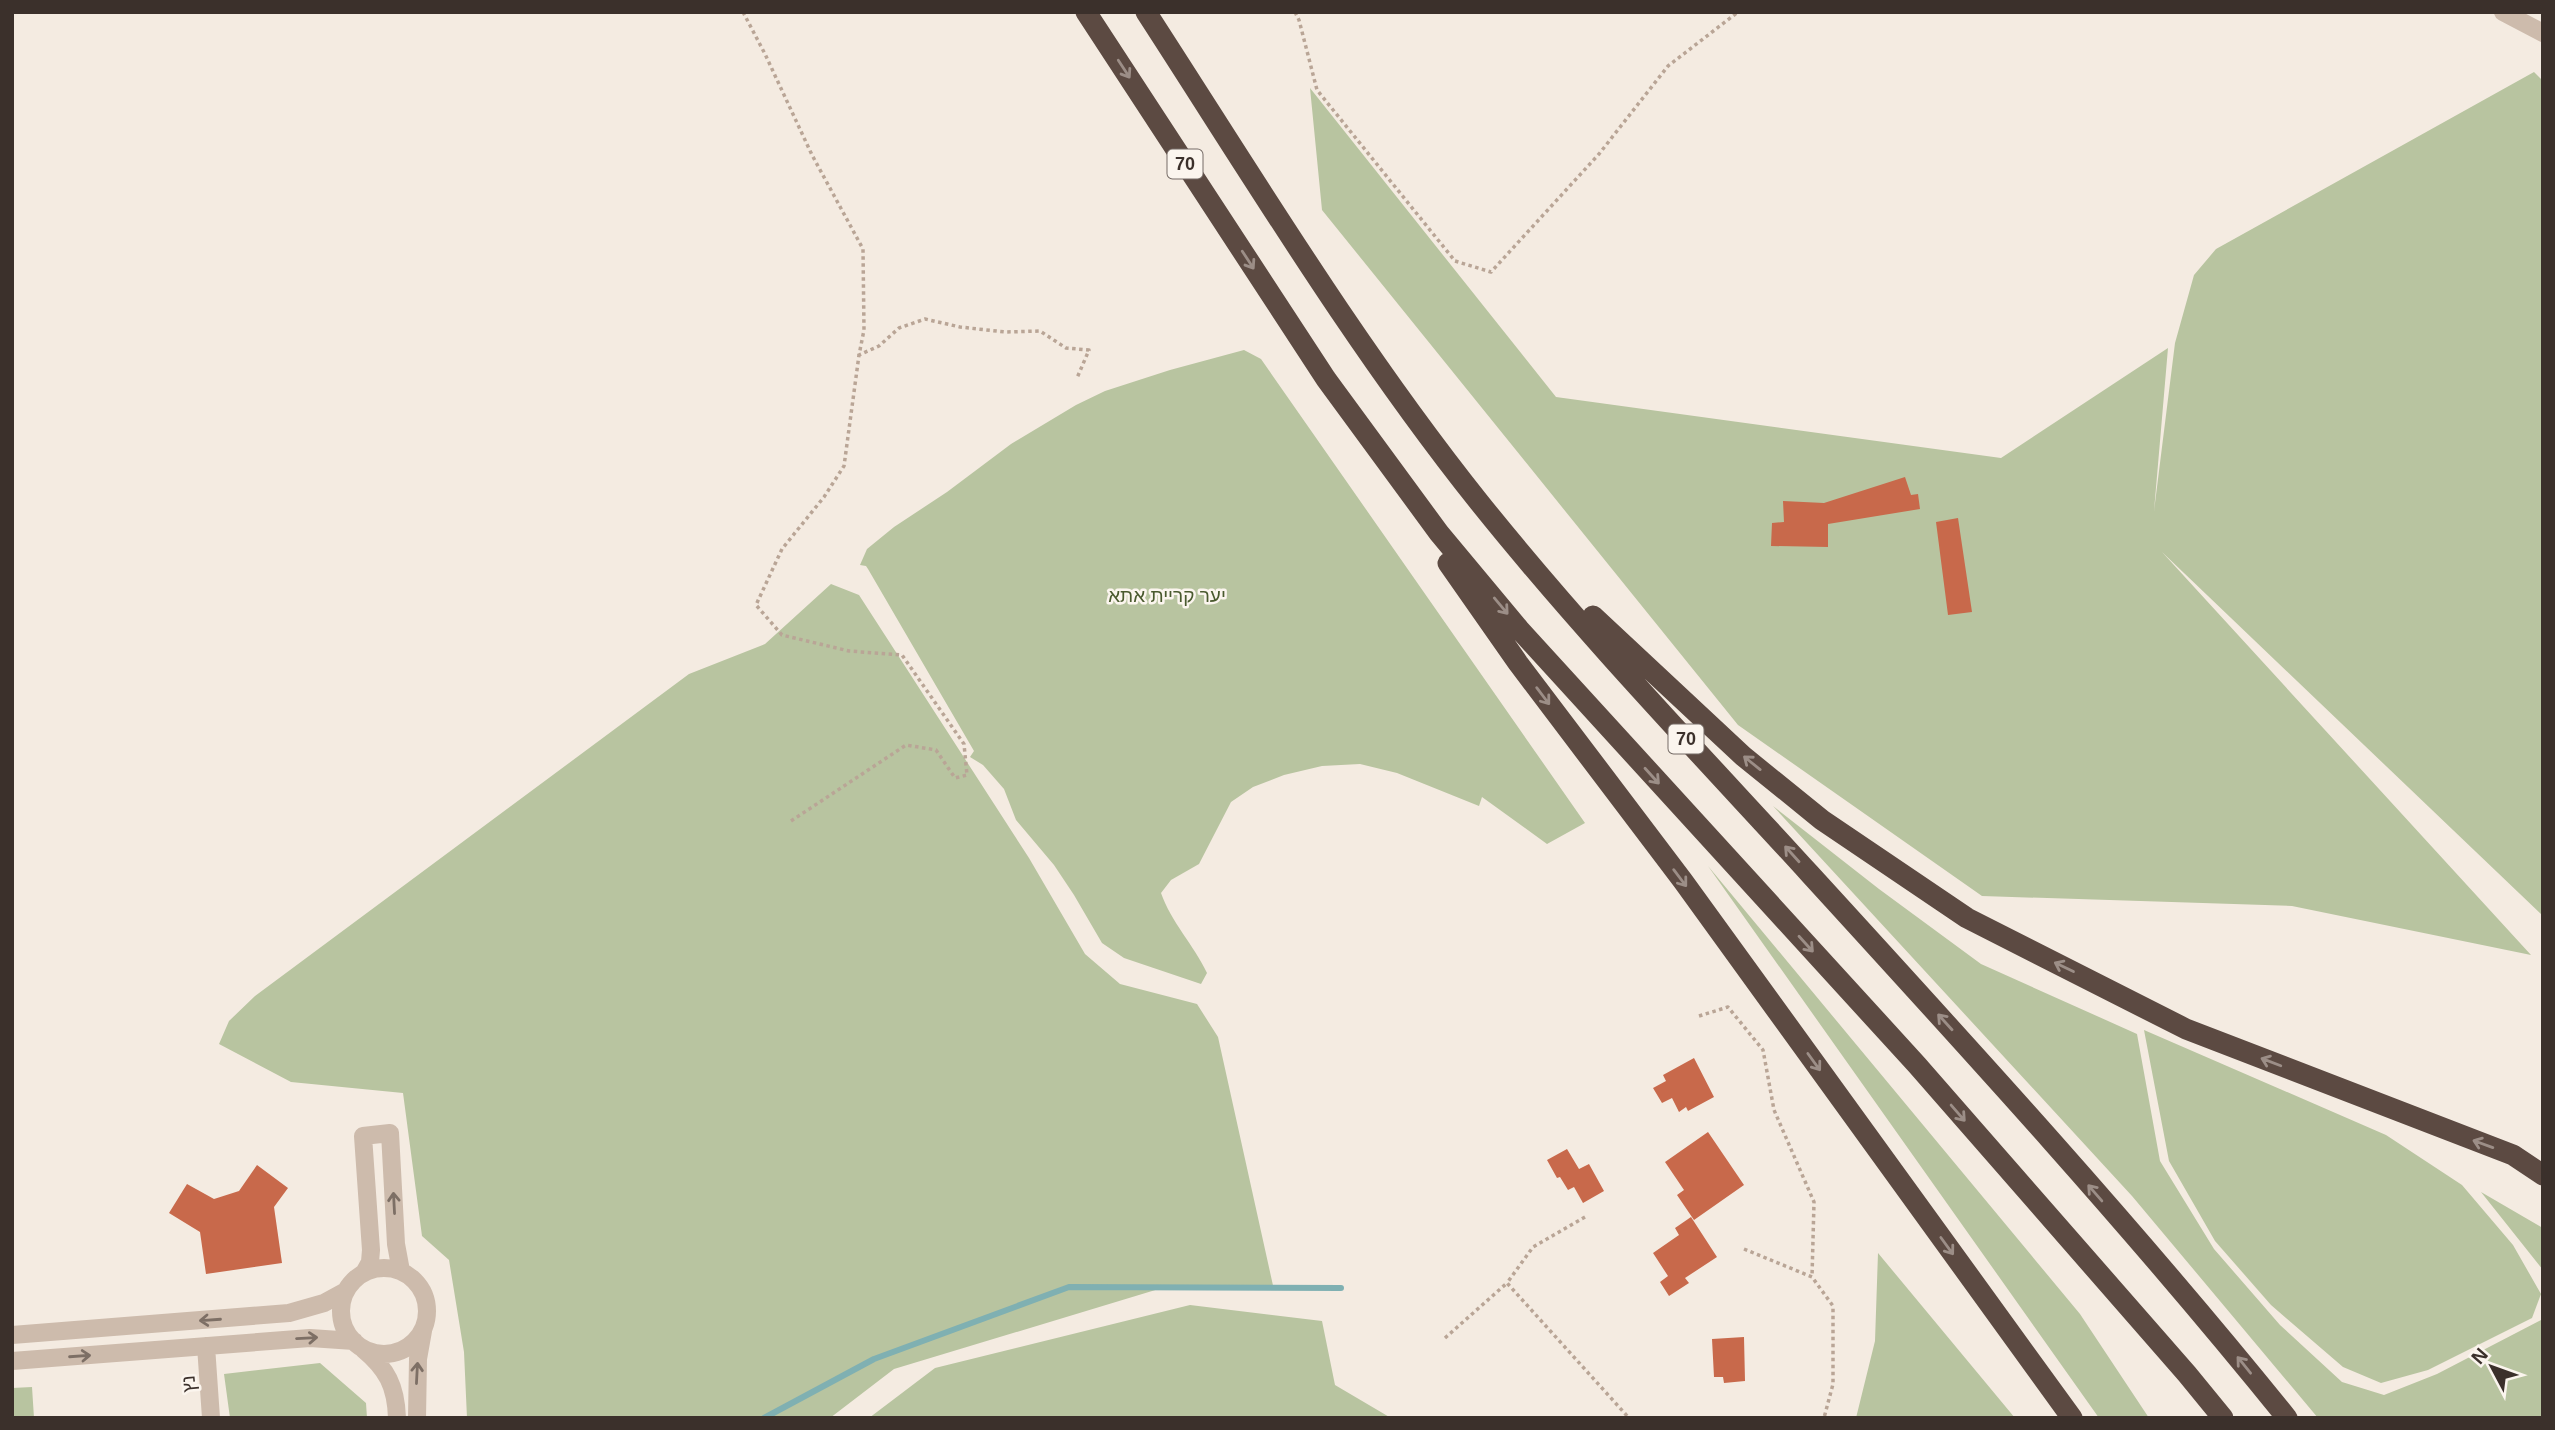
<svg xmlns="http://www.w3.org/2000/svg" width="2555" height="1430" font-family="Arial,'Noto Sans Hebrew',sans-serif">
	<rect width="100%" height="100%" fill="#f4ebe1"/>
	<!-- green -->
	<path fill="#b8c4a0" d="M2534 72 2543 81V916L2162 552 2531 955 2292 906 1982 896 1738 725 1322 210 1310 88 1556 397 2001 458 2168 348 2154 511 2175 343 2194 275 2216 249Z
		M1244 350 1261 359 1585 823 1547 844 1482 797 1479 806 1397 773 1360 764 1322 766 1284 775 1253 787 1231 802 1199 864 1171 880 1161 893C1171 922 1194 945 1207 973L1201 984 1124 958 1102 943 1074 895 1054 865 1016 820 1004 789 983 765 970 757 974 751 868 569 866 566 860 565 867 549 894 527 947 492 1011 444 1076 405 1105 391 1170 370Z
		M831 584 859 595 1029 858 1085 954 1120 984 1197 1004 1218 1037 1274 1290 1162 1288 894 1369 830 1418H467L464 1352 449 1260 422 1236 403 1093 291 1082 219 1044 229 1021 255 996 689 674 765 644Z
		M1773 806 1879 889 1981 964 2137 1034 2160 1161 2214 1249 2280 1325 2342 1382 2384 1395 2437 1374 2543 1319V1418H2318L2132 1196Z
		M1708 866 2080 1314 2149 1418H2099Z
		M2144 1030 2386 1135 2462 1185 2513 1245 2541 1294 2532 1318 2428 1370 2381 1383 2343 1367 2271 1305 2215 1241 2169 1161Z
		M2481 1192 2543 1228V1270Z
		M1878 1253 2015 1418H1856L1875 1341Z
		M1190 1305 1322 1321 1335 1385 1391 1418H869L935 1368Z
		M320 1363 366 1403 367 1418H230L224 1374Z
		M32 1387 34 1418H12V1388Z"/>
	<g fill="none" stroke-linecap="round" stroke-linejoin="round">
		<!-- stream -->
		<path stroke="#7fb0b2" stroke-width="6" d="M764 1418 874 1359 1069 1287 1341 1288"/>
	</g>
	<!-- building -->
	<path fill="#c8694b" d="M1905 477 1911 495 1918 494 1920 509 1828 524V547L1771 546 1772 523 1784 522 1783 501 1824 503Z
		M1958 518 1972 612 1948 615 1936 522Z
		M1694 1058 1714 1097 1688 1111 1686 1107 1679 1112 1672 1098 1662 1103 1653 1088 1666 1081 1663 1075Z
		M1708 1132 1744 1185 1694 1220 1677 1195 1684 1190 1665 1162Z
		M1567 1149 1579 1169 1589 1164 1604 1191 1583 1203 1574 1187 1568 1190 1560 1177 1557 1178 1547 1160Z
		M257 1165 288 1188 274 1207 282 1263 206 1274 200 1232 169 1213 187 1184 214 1199 239 1191Z
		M1691 1217 1717 1257 1685 1278 1689 1283 1669 1296 1660 1282 1668 1276 1653 1253 1679 1235 1675 1228Z
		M1744 1337 1745 1381 1724 1383 1723 1377H1714L1712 1339Z"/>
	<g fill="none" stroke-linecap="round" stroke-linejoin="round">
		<!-- path -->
		<path stroke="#b9a596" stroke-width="3.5" stroke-dasharray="3.5 3.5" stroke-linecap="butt" d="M743 12 765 54 812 155 863 249 864 330 859 355 879 346 899 328 925 319 960 327 1005 332 1040 331 1066 348 1089 350 1077 378
			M1295 12 1299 20 1317 90 1455 261 1491 272 1599 154 1668 66 1738 12
			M791 821 906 745 936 750 955 778 967 775 964 744 902 655 849 651 782 635 756 605 782 549 824 497 844 466 859 355
			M1699 1016 1728 1007 1763 1050 1774 1110 1814 1202 1812 1277
			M1585 1217 1533 1247 1507 1283 1629 1418
			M1744 1249 1812 1277 1833 1306V1384L1824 1418
			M1445 1338 1507 1283"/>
		<!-- minor -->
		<path stroke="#cdbbac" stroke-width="18" d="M2503 12 2543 33
			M341 1311a43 43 0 1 1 86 0a43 43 0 1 1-86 0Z
			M365 1271 370 1262 371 1250 363 1136 390 1133 396 1244 401 1271
			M12 1335 289 1313 324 1303 346 1291
			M206 1346 211 1418
			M363 1349C387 1369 396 1386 397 1418
			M12 1361 310 1338 354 1341
			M417 1418 418 1359 423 1331"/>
		<!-- highway -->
		<path stroke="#5c4a42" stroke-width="21" d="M1086 12 1326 379 1439 533 1519 629 1917 1065 2187 1374 2223 1418
			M1146 12C1253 177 1356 348 1479 502 1576 623 1683 736 1788 850 1958 1036 2129 1222 2287 1418
			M1448 563 1518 663 1683 881 2072 1418
			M1593 616 1743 756 1822 820 1967 918 2186 1029 2513 1155 2543 1175"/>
	</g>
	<!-- one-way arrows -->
	<defs><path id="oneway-shaft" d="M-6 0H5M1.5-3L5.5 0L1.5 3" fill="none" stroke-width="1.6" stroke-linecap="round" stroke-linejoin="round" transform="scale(1.75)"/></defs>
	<g stroke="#9c8e87">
		<use href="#oneway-shaft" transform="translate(1124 69) rotate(57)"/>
		<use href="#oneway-shaft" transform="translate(1248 260) rotate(57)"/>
		<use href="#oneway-shaft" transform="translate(1501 606) rotate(50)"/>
		<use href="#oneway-shaft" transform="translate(1543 696) rotate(53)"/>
		<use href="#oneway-shaft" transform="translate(1752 763) rotate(-141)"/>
		<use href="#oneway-shaft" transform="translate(1652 776) rotate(48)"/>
		<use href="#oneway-shaft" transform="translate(1792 854) rotate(-132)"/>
		<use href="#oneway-shaft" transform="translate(1680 878) rotate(53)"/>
		<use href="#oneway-shaft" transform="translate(1806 944) rotate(48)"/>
		<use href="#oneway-shaft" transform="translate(2064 967) rotate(-154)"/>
		<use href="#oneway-shaft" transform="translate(1945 1022) rotate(-132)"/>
		<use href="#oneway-shaft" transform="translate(1814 1062) rotate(54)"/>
		<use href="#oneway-shaft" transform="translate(2271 1062) rotate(-159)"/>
		<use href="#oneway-shaft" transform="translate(1958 1113) rotate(49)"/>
		<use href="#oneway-shaft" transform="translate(2483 1144) rotate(-160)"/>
		<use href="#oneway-shaft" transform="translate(2095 1193) rotate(-131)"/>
		<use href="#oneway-shaft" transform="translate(1947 1246) rotate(54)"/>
		<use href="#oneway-shaft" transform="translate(2244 1365) rotate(-129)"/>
	</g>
	<g stroke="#7d6f65">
		<use href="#oneway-shaft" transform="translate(394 1203) rotate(-93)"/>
		<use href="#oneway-shaft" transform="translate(210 1320) rotate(176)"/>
		<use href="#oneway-shaft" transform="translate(307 1338) rotate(-3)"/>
		<use href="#oneway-shaft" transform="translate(80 1356) rotate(-4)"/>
		<use href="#oneway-shaft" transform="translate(417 1373) rotate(-87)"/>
	</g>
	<g text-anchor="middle" stroke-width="5" stroke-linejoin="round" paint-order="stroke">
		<!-- shield labels -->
		<g fill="#fbf5ee" stroke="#756b66" stroke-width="2">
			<rect x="1167.5" y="149.5" width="35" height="29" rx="5"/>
			<rect x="1668.5" y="724.5" width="35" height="29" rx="5"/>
		</g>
		<g font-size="18" font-weight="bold" fill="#3b302b">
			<text x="1185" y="170">70</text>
			<text x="1686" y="745">70</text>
		</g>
		<!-- park labels -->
		<g font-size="19" fill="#4a5a2e" stroke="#fbf5ee">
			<text x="1167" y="602">יער קריית אתא</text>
		</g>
		<!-- street labels -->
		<g font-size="19" fill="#3b302b" stroke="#fbf5ee">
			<text transform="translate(188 1384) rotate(-95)" y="7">נץ</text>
		</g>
	</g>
	<!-- border -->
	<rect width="2555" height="1430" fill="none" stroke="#3b302b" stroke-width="28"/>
	<!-- north arrow -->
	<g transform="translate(2492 1367) rotate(311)" stroke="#fbf5ee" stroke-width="5" paint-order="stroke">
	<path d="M0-5L12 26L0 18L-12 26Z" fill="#3b302b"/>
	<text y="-10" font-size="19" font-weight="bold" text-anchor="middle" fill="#3b302b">N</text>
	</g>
</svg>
